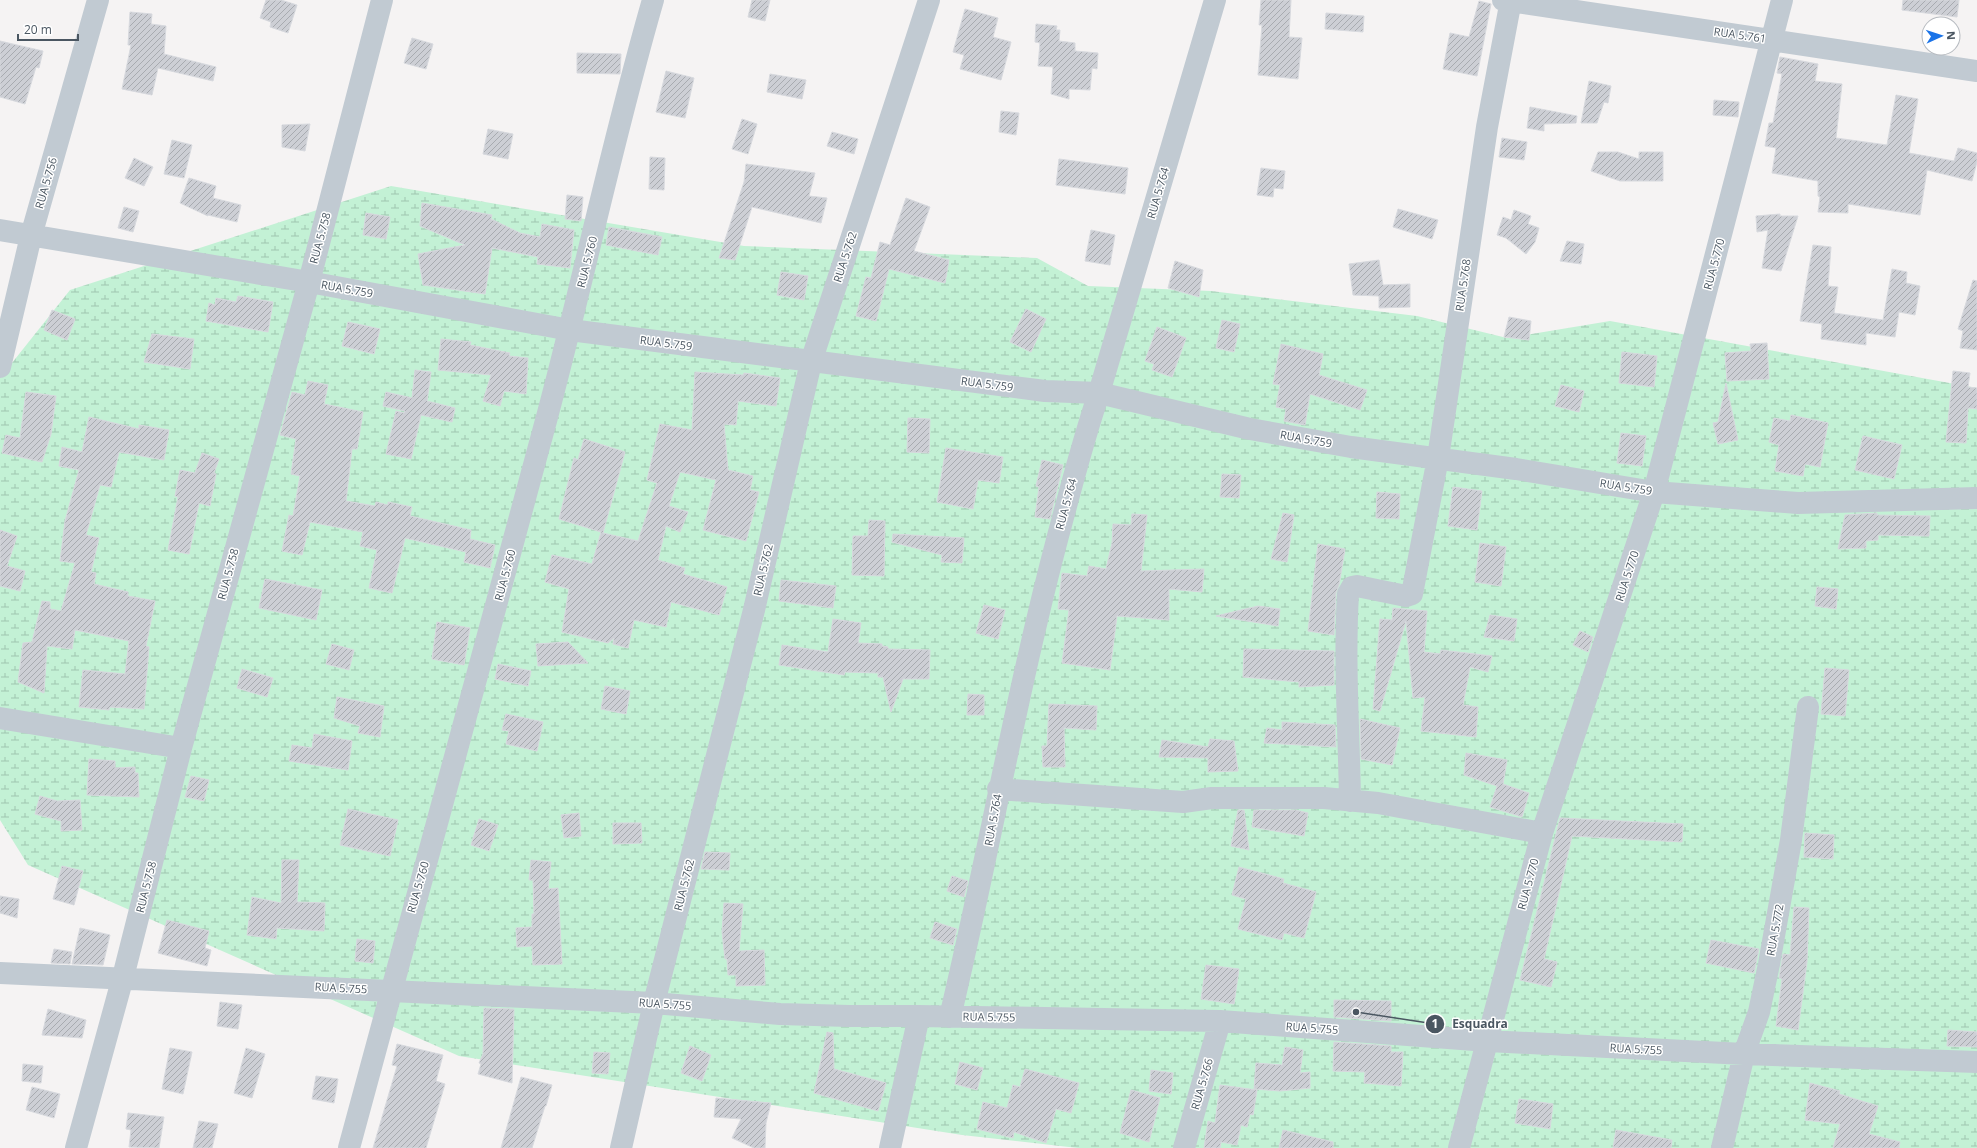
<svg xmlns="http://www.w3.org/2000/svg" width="1977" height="1148" font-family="'Open Sans',sans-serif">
	<defs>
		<pattern id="wetland-marsh" width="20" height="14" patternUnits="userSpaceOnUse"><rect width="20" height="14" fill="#c3f1d5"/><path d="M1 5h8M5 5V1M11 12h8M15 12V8" fill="none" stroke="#a0c6b0"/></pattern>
		<pattern id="building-hatch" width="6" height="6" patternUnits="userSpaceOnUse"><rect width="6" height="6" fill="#cdcfd5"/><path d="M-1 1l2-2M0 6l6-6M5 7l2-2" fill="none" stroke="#a8abb0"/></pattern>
	</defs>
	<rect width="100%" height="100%" fill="#f5f3f3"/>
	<!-- wetland -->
	<path fill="url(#wetland-marsh)" d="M391 186 744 246 1037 258 1088 286 1211 291 1417 316 1507 338 1610 321 1977 388V1148H1078L962 1135 459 1056 28 865 0 820V378L70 290Z"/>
	<!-- building -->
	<path fill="url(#building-hatch)" stroke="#d7d9de" d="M266 0H281L297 5 288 33 270 27 271 22 260 18Z
		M752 0H770L765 21 748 17Z
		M1261 0H1291L1289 37 1302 38 1298 79 1258 75 1262 25H1259Z
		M1903 0H1959L1957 17 1902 10Z
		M1479 1 1491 4 1477 76 1443 69 1450 33 1469 37Z
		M965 9 998 18 993 37 1011 42 1001 80 960 69 964 55 953 52Z
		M130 12 152 14 151 24 166 26 164 54 216 67 213 81 158 68 152 95 122 89 131 45H128Z
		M1326 13 1364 16 1363 32 1325 29Z
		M1036 24 1057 26 1056 30H1060L1059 41 1075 43V51L1098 53 1097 69 1092 68 1090 90 1069 89V99L1051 94 1053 67 1038 66 1040 43 1035 42Z
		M412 38 433 44 426 69 404 63Z
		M0 41 43 51 39 68 36 67 25 104 0 97Z
		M577 53 621 54 620 74 577 73Z
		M1780 57 1818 64 1815 81 1842 84 1836 138 1887 145 1896 95 1918 99 1909 153 1954 161 1958 148 1977 153V162L1972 181 1927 170 1920 215 1848 204V213L1818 212 1820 197 1818 196V181L1772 173 1776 148 1765 146 1769 123H1773L1782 74 1777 73Z
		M666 71 694 78 685 118 656 112Z
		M770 74 806 80 802 99 767 92Z
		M1589 81 1611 86 1608 103 1604 102 1597 123H1581Z
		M1714 100 1739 102 1738 117 1713 115Z
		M1530 107 1577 116 1576 123 1544 124V131L1527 128Z
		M1001 111 1019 113 1016 135 999 132Z
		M742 119 757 124 748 154 732 149Z
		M310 124 305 151 282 147V125Z
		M488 129 513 134 508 159 483 154Z
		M832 132 858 139 854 154 827 146Z
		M1502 138 1527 142 1524 160 1499 157Z
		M172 140 192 145 184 178 164 174Z
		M1598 152H1618L1639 159V152H1663V181H1620L1591 171Z
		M650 157 665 158 664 190 649 189Z
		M134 158 153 167 144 186 125 178Z
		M1059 159 1128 168 1125 194 1056 185Z
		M746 164 815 173 809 196 827 198 821 223 752 207 735 260 719 258 744 182Z
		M1261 168 1285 171 1283 189 1274 188 1273 197 1257 195Z
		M189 178 216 186 213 198 241 205 237 222 208 215V216L180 203Z
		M567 195 583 197 581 221 565 219Z
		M906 198 930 207 914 251 949 260 945 283 889 269 876 321 856 316 866 277 871 278 880 242 890 245Z
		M422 203 492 215 491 219 520 233 540 237 542 224 574 230 570 268 537 264 538 257 492 248 485 294 423 285 418 254 465 245 420 226Z
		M124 207 139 211 133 232 118 228Z
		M1398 209 1438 220 1432 239 1393 227Z
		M1514 210 1531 216 1528 224 1539 228 1535 242 1526 254 1506 238 1497 235 1503 217 1511 220Z
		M366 213 390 217 386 239 363 235Z
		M1780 214V216H1798L1781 271 1762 268 1768 230 1757 232 1756 216Z
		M609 227 662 237 658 255 606 245Z
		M1091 230 1115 235 1110 265 1085 261Z
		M1567 241 1584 244 1581 264 1560 261Z
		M1813 245 1831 247 1828 286 1838 287 1834 313 1883 320 1892 269 1907 272 1906 283 1920 286 1915 315 1899 312 1895 337 1866 333V345L1821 339 1822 324 1800 321Z
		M1379 260 1383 285 1410 284V307L1379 308V296L1353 295 1349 264Z
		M1175 261 1203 270 1199 297 1168 288Z
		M781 272 808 276 804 300 777 295Z
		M1973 280 1977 281V350L1960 348 1963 331 1958 329Z
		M238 296 273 302 268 332 206 321 209 303 215 305 216 298 236 302Z
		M1026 309 1046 319 1031 352 1010 342Z
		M52 310 75 319 67 340 44 330Z
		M1509 317 1531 321 1529 340 1504 337Z
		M1222 320 1240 324 1234 352 1216 348Z
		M348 322 380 329 374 354 342 346Z
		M1157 327 1186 338 1172 377 1152 370 1154 364 1145 361Z
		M152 334 194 339 190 369 144 362Z
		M441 339 471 342 470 345 510 353 509 356 528 358 526 394 504 391 500 406 483 401 491 375 438 370Z
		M1767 343 1769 379 1727 381 1725 353 1751 351 1750 344Z
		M1281 344 1323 354 1319 375 1367 390 1360 410 1310 394 1305 425 1284 421 1286 409 1276 407 1280 385 1273 384Z
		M1622 352 1657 356 1654 387 1619 383Z
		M415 370 431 372 427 401 455 408 452 422 421 415 411 459 386 454 396 411 404 413 405 411 383 406 386 392 412 398Z
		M1953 371 1970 373 1968 387 1977 388V409L1968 408 1966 443 1946 442Z
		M695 372 743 375 744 373 780 378 776 406 738 401 736 425 724 424 728 470 753 476 750 490 759 492 746 541 703 530 716 480 680 472 669 506 688 512 680 532 666 526 658 560 685 568 683 574 727 587 719 615 671 602 666 627 634 620 628 648 613 644 614 638 608 643 562 632 569 589 545 582 552 555 592 564 601 532 559 519 574 458 578 460 584 439 625 452 603 533 638 541 657 483 647 480 660 424 692 430Z
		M308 381 328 385 324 404 363 412 357 449H352L346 501 375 506 376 502 388 505V502L412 507 410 516 471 530 470 539 495 545 490 568 464 562 466 552 405 538 392 593 369 588 377 550 360 546 363 532 310 522 302 555 282 551 289 515 293 516 300 476 291 474 296 439 280 435 292 392 305 395Z
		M1726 383 1738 440 1718 444 1713 423 1718 422Z
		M1561 385 1584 391 1579 412 1555 406Z
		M26 392 56 396 51 434 42 462 2 453 6 435 20 438Z
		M1791 415 1828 423 1820 467 1805 464 1803 476 1775 471 1779 445 1769 442 1774 418 1790 421Z
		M89 417 139 429V425L169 430 164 460 119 452 111 487 100 485 86 535 99 538 91 572 96 573 94 584 128 592V596L155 601 146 646 149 647 144 709 110 707 109 710 79 707 83 670 125 674 129 641 75 630 72 649 47 646 44 693 18 682 23 643 32 642 42 601 50 602V609L61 611 75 563 60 561 65 521 79 470 59 466 62 447 82 452Z
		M908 418 930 419 929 453 907 452Z
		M1621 433 1646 436 1642 466 1617 463Z
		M1863 436 1902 445 1894 479 1855 470Z
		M946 448 1003 457 999 483 978 480 973 509 937 502Z
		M202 453 219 459 214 473 216 474 210 506 199 503 189 554 168 550 178 497 175 496 180 470 195 473Z
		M1042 460 1063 465 1050 519 1035 517 1039 487 1036 486Z
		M1222 474 1241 475 1239 498 1220 497Z
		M1453 487 1482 491 1477 530 1448 526Z
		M1377 492 1400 494 1399 519 1376 518Z
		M1283 513 1294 515 1287 562 1271 559Z
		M1877 513V515L1930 516 1929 536 1878 535V540L1866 541V548L1838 549 1845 515Z
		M1132 514 1147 515 1141 571 1204 569 1202 592 1169 589V620L1117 616 1110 670 1062 663 1069 610 1058 609 1062 573 1087 576 1089 566 1106 569 1112 543 1113 524 1131 525Z
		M869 520 885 521 884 576 852 575 853 536H868Z
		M0 530 17 536 7 566 25 571 20 591 0 586Z
		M893 534 964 538 962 563 941 562 942 555 892 542Z
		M1480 543 1506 547 1501 586 1475 582Z
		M1318 544 1345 549 1339 585 1336 593 1334 635 1308 631Z
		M265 579 322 590 316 620 259 608Z
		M781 580 836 586 833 608 779 601Z
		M1817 587 1838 589 1836 609 1815 606Z
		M984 605 1005 610 998 639 976 633Z
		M1258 606 1280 609 1278 626 1216 616Z
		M1393 608 1427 611 1424 652 1440 654 1441 650 1492 656 1488 672 1470 667 1463 705 1478 707 1476 737 1421 731 1425 697 1413 698 1406 621 1380 711 1373 709 1380 619 1392 620Z
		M1490 615 1517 619 1514 641 1484 637Z
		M833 619 861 623 858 643 882 644V646L888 647V649L930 650 929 679H903L891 712 883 677H878V673L845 672 844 675 779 665 782 645 828 652Z
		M437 622 470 628 464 665 432 659Z
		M1580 631 1593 637 1588 652 1573 645Z
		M568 642 588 663 538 666 536 644Z
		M332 644 354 650 349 670 326 664Z
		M1244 649 1334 651V685L1299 687V682L1243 677Z
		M498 664 531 671 528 686 495 679Z
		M1825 668 1849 670 1845 716 1821 714Z
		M242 669 273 678 267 697 237 688Z
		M605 686 630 691 626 714 601 709Z
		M968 694 984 695V715H967Z
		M337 697 384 706 380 737 358 733 360 726 334 718Z
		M1049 704 1097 706 1096 730 1064 728 1065 767H1043L1042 746H1047Z
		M506 714 543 722 537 751 506 744 509 731 502 730Z
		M1360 719 1400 728 1392 765 1361 759Z
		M1282 722 1335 725 1336 747 1264 743 1267 728 1282 730Z
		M314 734 352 741 348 770 289 761 292 745 312 748Z
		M1210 739 1234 741 1238 771 1208 772V758L1159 757 1162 740 1208 747Z
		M1466 753 1507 760 1503 784 1529 793 1522 817 1490 807 1497 786 1464 775Z
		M89 759 115 761V768L135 767V773H138L139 797 87 795Z
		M191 776 209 780 204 801 185 797Z
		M40 796 57 801 80 800 82 830 61 831V821L35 814Z
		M348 809 398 820 390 856 340 845Z
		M1238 810H1244L1249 850 1231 846Z
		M1254 810H1296L1308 813 1304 836 1252 827Z
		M579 813 581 836 564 838 561 815Z
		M1560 818 1683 824 1682 842 1572 836 1544 959 1557 962 1551 987 1520 980Z
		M479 819 498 825 489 851 471 845Z
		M613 823H641L642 843 613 844Z
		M1805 833 1834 835 1833 859 1804 857Z
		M705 852 730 853 729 870 701 869Z
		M282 860H299L297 902 325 903 324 931 277 928 276 939 247 935 252 897 281 903Z
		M531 860 551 862 548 889 558 888 562 964 533 965 532 946 517 947 516 928 532 927V914H534L533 880H529Z
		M62 866 83 871 74 905 53 899Z
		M1239 867 1284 879 1283 883 1316 892 1304 938 1284 933 1282 940 1238 929 1246 899 1232 895Z
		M952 876 968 881 964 897 947 891Z
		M0 896 19 899 17 918 0 913Z
		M724 903 743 904 739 951 764 950 765 985 736 986V975H728L727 959H725L722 932Z
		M1794 907 1809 908 1807 962 1798 1030 1776 1026 1782 979 1779 978 1783 954 1790 955Z
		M167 920 209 931 205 948 211 950 207 966 158 953Z
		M935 922 957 929 953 945 930 938Z
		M80 928 110 935 103 965 72 964Z
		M357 939 375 941 373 963 355 961Z
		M1711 940 1759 949 1754 973 1706 963Z
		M54 949 72 952 70 964 51 963Z
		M1206 965 1239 969 1234 1004 1201 999Z
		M1334 1000 1391 1001V1021L1334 1017Z
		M220 1002 242 1005 238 1029 217 1026Z
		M484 1008 514 1009 512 1083 478 1074 481 1064 479 1063 483 1054Z
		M48 1009 86 1020 82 1038 42 1035Z
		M1948 1030 1977 1032V1047L1947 1046Z
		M827 1032 833 1033 834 1069 886 1083 878 1111 814 1093Z
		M1334 1042 1391 1046V1052H1403L1401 1086 1364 1083 1365 1072 1333 1071Z
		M397 1044 443 1055 436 1081 445 1084 426 1148H373L397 1066 392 1065Z
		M690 1046 711 1055 702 1081 681 1073Z
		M1285 1047 1303 1050 1300 1073 1310 1072V1088L1280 1091 1254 1089 1256 1063 1282 1065Z
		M170 1048 192 1052 183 1094 162 1089Z
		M246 1048 265 1054 252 1098 234 1093Z
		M594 1052 610 1053 608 1074 592 1073Z
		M960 1062 983 1068 977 1090 955 1084Z
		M23 1064 43 1066 41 1083 22 1081Z
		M1025 1069 1079 1083 1071 1113 1056 1109 1046 1143 1014 1132 1013 1138 977 1129 983 1102 1007 1108 1013 1085 1020 1087Z
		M1151 1070 1173 1073 1171 1094 1149 1091Z
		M316 1076 338 1079 334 1103 312 1099Z
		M521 1077 552 1085 546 1106H545L532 1148H501Z
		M1810 1083 1840 1091 1839 1094 1878 1106 1869 1134 1900 1142 1899 1148H1833L1840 1124 1805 1120Z
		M1220 1085 1257 1090 1253 1115 1250 1114 1247 1127 1241 1125 1237 1145 1221 1142 1220 1148H1204L1208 1121 1215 1123Z
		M32 1087 60 1094 54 1118 26 1110Z
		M1131 1090 1160 1098 1149 1142 1120 1133Z
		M716 1098 771 1103 766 1123 765 1148H754L732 1138 741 1119 714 1117Z
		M1519 1099 1553 1104 1550 1129 1515 1123Z
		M128 1113 164 1117 159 1148 129 1147 131 1130 126 1129Z
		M199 1121 218 1124 212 1148H193Z
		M1283 1130 1333 1142V1148H1279Z
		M1616 1130 1672 1140 1671 1148H1613Z"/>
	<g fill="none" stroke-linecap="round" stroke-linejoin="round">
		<!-- minor -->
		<path stroke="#c1cad2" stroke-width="22" d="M1503 0 1977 71
			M0 230 309 282 570 330 1045 391 1099 393 1250 429 1351 447 1516 469 1654 492 1798 503 1977 498
			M0 367 31 236 98 0
			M0 718 181 748
			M998 789 1183 802 1212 798H1324L1378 803 1542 833
			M1350 801C1349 732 1344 663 1348 594L1352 587 1357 586 1406 596 1412 594 1438 458 1487 127 1511 0
			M0 973 654 1003 780 1014 849 1016H919L1220 1021 1488 1041 1744 1054 1977 1062
			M950 1017C988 857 1016 695 1058 536 1071 488 1083 440 1099 393L1215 0
			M76 1148 123 977 181 748 309 282 382 0
			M349 1148C413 904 483 661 547 417 584 278 613 138 653 0
			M621 1148 654 1003 754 610 811 362 929 0
			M890 1148 919 1016
			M1184 1148 1220 1021
			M1459 1148 1542 833 1654 492 1782 0
			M1722 1148 1744 1054 1759 1012 1769 964 1791 840 1808 707"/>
	</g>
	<g text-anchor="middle" stroke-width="3" stroke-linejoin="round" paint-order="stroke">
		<!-- street labels -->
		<g font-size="11" fill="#4a5661" stroke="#fff">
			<text transform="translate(1740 35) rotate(8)" y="4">RUA 5.761</text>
			<text transform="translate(46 183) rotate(-74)" y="4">RUA 5.756</text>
			<text transform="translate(1158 193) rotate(-74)" y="4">RUA 5.764</text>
			<text transform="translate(320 238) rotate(-75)" y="4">RUA 5.758</text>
			<text transform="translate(845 257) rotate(-72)" y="4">RUA 5.762</text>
			<text transform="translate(587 262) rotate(-76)" y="4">RUA 5.760</text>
			<text transform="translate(1714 264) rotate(-75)" y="4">RUA 5.770</text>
			<text transform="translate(1463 285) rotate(-82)" y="4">RUA 5.768</text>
			<text transform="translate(347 289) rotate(10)" y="4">RUA 5.759</text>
			<text transform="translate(666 343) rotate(7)" y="4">RUA 5.759</text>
			<text transform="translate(987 384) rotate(7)" y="4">RUA 5.759</text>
			<text transform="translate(1306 439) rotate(10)" y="4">RUA 5.759</text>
			<text transform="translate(1626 487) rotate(9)" y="4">RUA 5.759</text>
			<text transform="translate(1066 504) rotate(-75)" y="4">RUA 5.764</text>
			<text transform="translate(763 570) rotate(-77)" y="4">RUA 5.762</text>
			<text transform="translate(228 574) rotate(-75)" y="4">RUA 5.758</text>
			<text transform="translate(505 575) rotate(-75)" y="4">RUA 5.760</text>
			<text transform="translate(1627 576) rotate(-72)" y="4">RUA 5.770</text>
			<text transform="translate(993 820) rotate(-80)" y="4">RUA 5.764</text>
			<text transform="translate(1528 884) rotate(-75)" y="4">RUA 5.770</text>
			<text transform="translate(684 885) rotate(-76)" y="4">RUA 5.762</text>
			<text transform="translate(146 887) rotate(-76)" y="4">RUA 5.758</text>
			<text transform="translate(418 887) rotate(-74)" y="4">RUA 5.760</text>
			<text transform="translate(1775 930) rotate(-80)" y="4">RUA 5.772</text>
			<text transform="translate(341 988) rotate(3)" y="4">RUA 5.755</text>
			<text transform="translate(665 1004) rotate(4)" y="4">RUA 5.755</text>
			<text transform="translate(989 1017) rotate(1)" y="4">RUA 5.755</text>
			<text transform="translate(1312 1028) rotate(4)" y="4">RUA 5.755</text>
			<text transform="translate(1636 1049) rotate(3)" y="4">RUA 5.755</text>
			<text transform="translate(1202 1084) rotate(-74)" y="4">RUA 5.766</text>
		</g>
	</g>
	<!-- callouts -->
	<path fill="none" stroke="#4a5661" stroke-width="1.5" d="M1356 1012L1435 1024"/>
	<g fill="#4a5661" stroke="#fff" stroke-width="1.5">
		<circle cx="1356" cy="1012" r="4"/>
		<circle cx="1435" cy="1024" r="10"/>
	</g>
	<g font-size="12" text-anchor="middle" font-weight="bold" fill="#fff">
		<text x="1435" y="1028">1</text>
	</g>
	<g font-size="12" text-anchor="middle" font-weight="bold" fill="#4a5661" stroke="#fff" stroke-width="3" stroke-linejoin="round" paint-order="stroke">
		<text x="1480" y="1028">Esquadra</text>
	</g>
	<!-- north arrow -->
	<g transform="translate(1941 36) rotate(87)"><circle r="19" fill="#ffffff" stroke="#b7bbc0"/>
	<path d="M0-3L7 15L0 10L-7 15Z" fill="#1a73e8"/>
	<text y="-6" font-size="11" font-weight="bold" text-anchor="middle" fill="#4a5661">N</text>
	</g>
	<!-- scale -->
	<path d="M18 34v6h60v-6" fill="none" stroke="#4a5661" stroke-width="2"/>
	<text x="24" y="34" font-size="12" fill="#4a5661" stroke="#ffffff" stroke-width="3" paint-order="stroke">20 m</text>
</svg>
